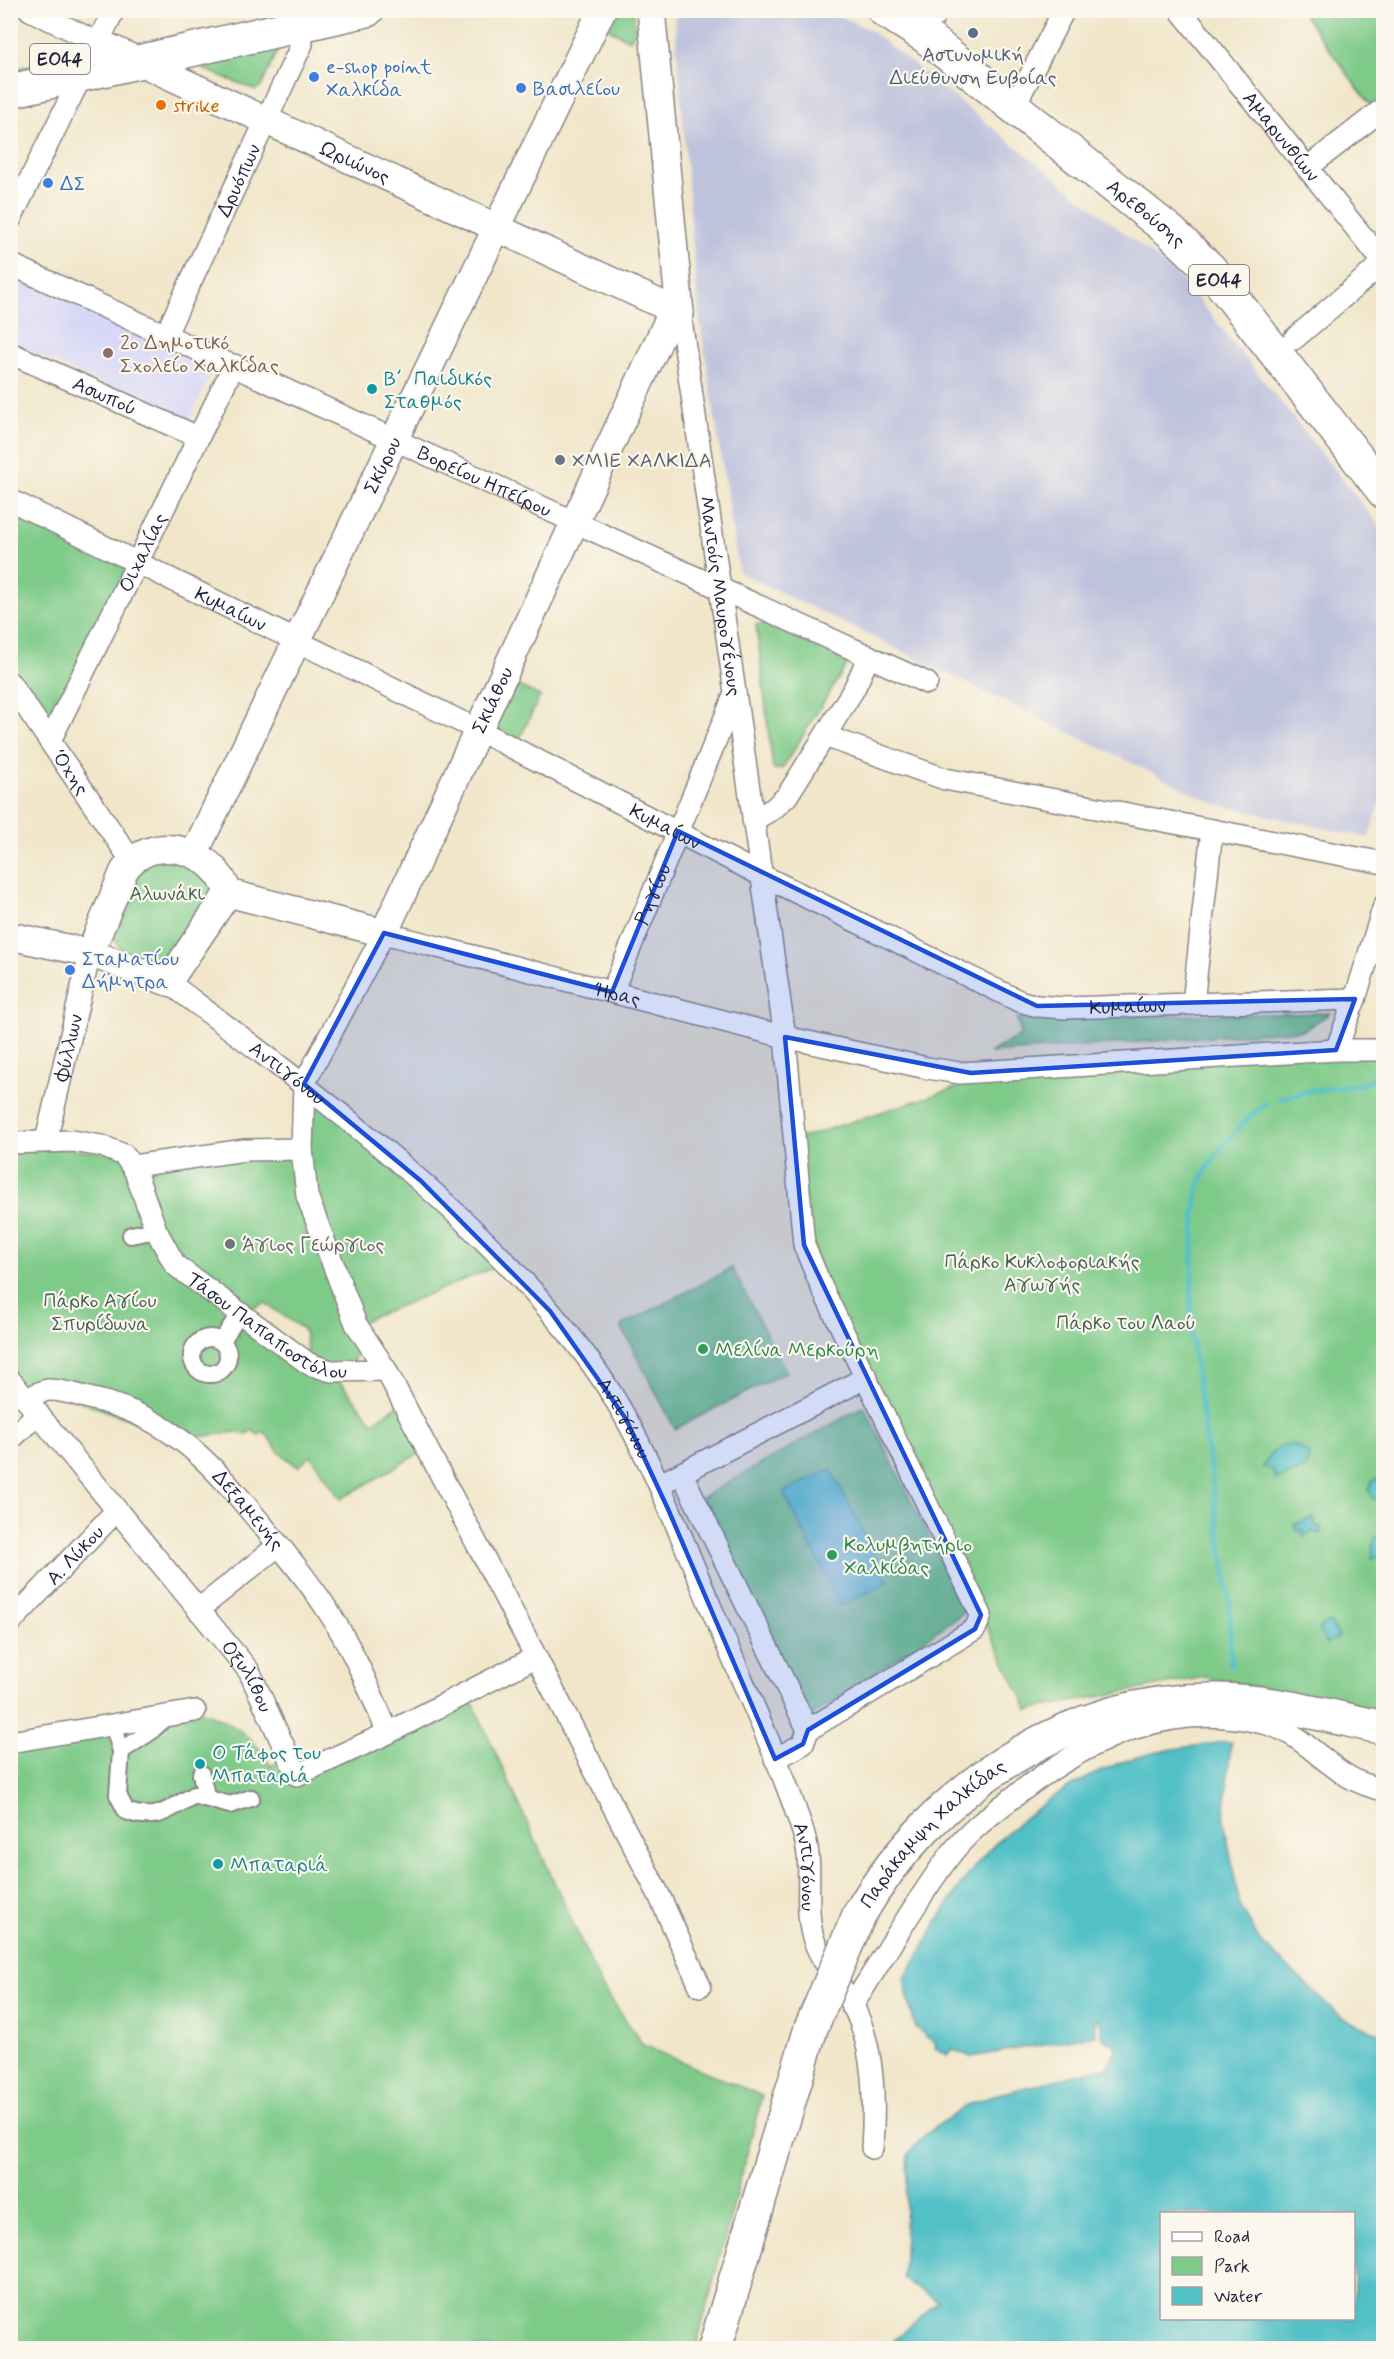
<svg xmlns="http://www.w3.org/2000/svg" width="1394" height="2359" font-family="Mynerve,sans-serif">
	<rect width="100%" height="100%" fill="#fbf7ec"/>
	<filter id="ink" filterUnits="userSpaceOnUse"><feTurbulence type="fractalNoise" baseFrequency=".0167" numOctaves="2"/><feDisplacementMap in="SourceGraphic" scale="12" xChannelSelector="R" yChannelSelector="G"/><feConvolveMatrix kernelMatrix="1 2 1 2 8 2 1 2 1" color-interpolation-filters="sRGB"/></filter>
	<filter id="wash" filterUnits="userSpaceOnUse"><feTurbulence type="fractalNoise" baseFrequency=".008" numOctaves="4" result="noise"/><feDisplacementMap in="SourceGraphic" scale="24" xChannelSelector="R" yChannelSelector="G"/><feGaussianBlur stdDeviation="1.35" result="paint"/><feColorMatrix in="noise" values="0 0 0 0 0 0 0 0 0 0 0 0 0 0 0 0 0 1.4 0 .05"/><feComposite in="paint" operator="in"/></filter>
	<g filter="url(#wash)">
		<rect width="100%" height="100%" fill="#f1e6ca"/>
		<!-- built -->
		<path fill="#d7d7f8" d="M10 274 214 368 188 423 11 342Z"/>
		<!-- industrial -->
		<path fill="#bfc2dd" d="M674 11H829L870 30 1182 279 1383 530 1384 792 1368 838 1216 804 739 572 698 309Z"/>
		<!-- green -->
		<path fill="#7eca89" stroke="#507662" stroke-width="1.5" fill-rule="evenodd" d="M613 11H633L636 31 630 40 605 27Z
			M1301 11H1383V108L1377 114Z
			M276 45 278 50 261 87 255 90 203 69 205 60Z
			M76 55 85 60 11 91 10 70Z
			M10 500 137 563 50 741 11 683Z
			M762 623 849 661 782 769H773L756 625Z
			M512 683 540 696 519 740 491 726Z
			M154 853 215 877 212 903 166 957 153 960 127 954 117 944 111 933 132 873Z
			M1330 1013 1304 1030 989 1053 1021 1035 1017 1018Z
			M1383 1050V1714L1205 1677 1028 1710 822 1288 795 1140 1011 1070Z
			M304 1084 505 1263 356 1324C359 1342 360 1352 349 1367L331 1371 373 1422 402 1403 427 1449 341 1499 311 1456 298 1467 278 1451 265 1432 258 1435 252 1430 246 1435 236 1432 182 1439 50 1390 27 1399 11 1380V1143L124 1155 302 1149ZM265 1303 304 1330 309 1363 241 1313Z
			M732 1268 786 1372 675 1429 621 1326Z
			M864 1406 966 1611 803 1722 701 1498Z
			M468 1692 601 1985 643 2045 762 2096 696 2348H11V1742L202 1712C228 1720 260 1740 270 1766L290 1758 297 1775Z"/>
		<!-- water -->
		<path fill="#51c0c7" stroke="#3a7181" stroke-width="1.5" fill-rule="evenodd" d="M1283 1445H1294L1310 1454 1305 1469 1276 1479 1272 1469 1263 1467 1271 1454Z
			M831 1469 888 1582 841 1606 783 1492Z
			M1379 1478 1383 1479 1381 1499H1374L1369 1490 1372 1481Z
			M1314 1517V1524L1321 1528 1320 1534 1312 1531 1304 1537 1303 1531 1296 1530 1294 1525Z
			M1383 1533V1555L1372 1559 1374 1539Z
			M1330 1622 1339 1637 1327 1644 1318 1629Z
			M1225 1742H1231L1224 1820 1240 1906 1260 1941 1342 2018 1383 2035V2348H886L938 2301 903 2279 908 2154 926 2134 967 2105 990 2096 1108 2067 1116 2049 1114 2043 1103 2040 1100 2020H1095L1096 2035 971 2057 952 2049 947 2055 935 2048 936 2044 915 2027 904 1980C924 1946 942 1910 966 1878 1004 1826 1058 1789 1117 1764 1150 1750 1190 1747 1225 1742ZM1162 2214H1354V2318H1162Z"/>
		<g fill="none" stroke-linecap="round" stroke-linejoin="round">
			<!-- stream -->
			<path stroke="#51c0c7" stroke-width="5" d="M1279 1099 1309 1091 1364 1084 1384 1075
				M1231 1665 1230 1605 1191 1336C1190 1302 1192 1269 1194 1235 1195 1217 1194 1197 1201 1181 1211 1156 1244 1119 1266 1104"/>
		</g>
	</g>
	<g filter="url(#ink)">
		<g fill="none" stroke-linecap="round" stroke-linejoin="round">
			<!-- pedestrian casing -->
			<g stroke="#8a8482" stroke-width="20">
				<path id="pedestrian" d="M131 1235 156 1230
					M192 1356a18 18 0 1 1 36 0a18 18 0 1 1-36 0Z
					M221 1342 240 1313
					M113 1724 121 1751 118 1795 126 1811C164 1825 172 1802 205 1791L201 1774
					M121 1751 150 1732 168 1715
					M194 1795 230 1805 251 1798"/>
			</g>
			<!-- minor casing -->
			<g stroke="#8a8482" stroke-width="24">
				<g id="minor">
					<path d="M30 10 109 48"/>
					<path id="s1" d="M1180 10 1384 263"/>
					<path d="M934 17 937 10"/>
					<path d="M1014 107 1064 10"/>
					<path d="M1307 168 1384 108"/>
					<path d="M10 220 114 10"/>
					<path id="s2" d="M10 264 927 683"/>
					<path id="s3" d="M680 313 785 1037 804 1245 822 1288 981 1615 975 1629 808 1730 803 1744 775 1759"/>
					<path id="s4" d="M166 334 302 44 299 26"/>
					<path d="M1294 339 1384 262"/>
					<path id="s5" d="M10 353 198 437"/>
					<path id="s6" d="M10 500 478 730 761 875 1019 1001 1037 1006 1065 1008 1355 999"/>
					<path id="s7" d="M10 683 131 860"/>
					<path d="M825 736 945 779 1384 863"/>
					<path id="s8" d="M50 741 234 365"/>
					<path d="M753 820 773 809 787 796 854 689 869 656"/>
					<path id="s9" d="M168 982C315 1093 475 1208 586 1356 645 1435 679 1534 718 1624 747 1693 781 1763 804 1835 814 1867 804 1901 812 1934 819 1960 841 1984 854 2008 875 2050 875 2103 872 2148"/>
					<path id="s10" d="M612 992 734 696"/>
					<path d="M1193 1004 1212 830"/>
					<path d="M1336 1050 1355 999 1384 906"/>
					<path id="s11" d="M46 1141 90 953"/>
					<path id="s12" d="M10 1143 72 1141 102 1146 124 1155 135 1171 156 1230 175 1265 309 1364 331 1371 386 1370"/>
					<path d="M133 1166 245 1150 302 1149"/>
					<path id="s13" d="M10 1380 249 1671 297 1775 388 1733 536 1657"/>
					<path id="s14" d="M27 1399C33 1396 41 1391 48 1390 62 1389 83 1397 97 1400 171 1418 212 1464 258 1520 283 1550 309 1581 330 1614 354 1651 371 1693 388 1733"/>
					<path d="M10 1440 38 1413"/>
					<path d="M682 1474 808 1730"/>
					<path d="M670 1479 867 1377"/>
					<path d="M198 1610 279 1545"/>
					<path id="s15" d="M10 1623 116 1511"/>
					<path d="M10 1742 195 1711"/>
					<path id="s16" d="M700 1986 659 1895 536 1657 386 1370 356 1324 307 1196 302 1149 304 1084 384 933 785 1037 927 1068 960 1073 1336 1050H1384"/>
					<path d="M852 2006C885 1956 915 1901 951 1854 968 1832 990 1815 1011 1799 1086 1740 1169 1698 1267 1724 1311 1736 1331 1780 1384 1790"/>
				</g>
			</g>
			<!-- tertiary casing -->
			<g stroke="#8a8482" stroke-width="30">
				<g id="tertiary">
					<path d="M651 10 680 313"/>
					<path id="s17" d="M110 48 680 313"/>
					<path id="s18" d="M194 854 602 10"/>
					<path id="s19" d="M228 893 384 933 673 310"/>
					<path d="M10 936 90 953 168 982 228 893C215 848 150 831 124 871L90 953"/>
				</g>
			</g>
			<!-- primary casing -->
			<g stroke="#8a8482" stroke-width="36">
				<g id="primary">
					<path id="s20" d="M884 10 925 36 1171 232 1210 269 1384 492"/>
					<path d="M10 91 367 10"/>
					<path id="s21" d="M859 1915C930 1790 1071 1696 1218 1700 1274 1701 1329 1716 1384 1728"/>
					<path d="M715 2348 811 2028"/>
				</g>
			</g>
			<!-- pedestrian -->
			<use href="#pedestrian" stroke="#fff" stroke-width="16"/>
			<!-- minor -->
			<use href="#minor" stroke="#fff" stroke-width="21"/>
			<!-- tertiary -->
			<use href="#tertiary" stroke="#fff" stroke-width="27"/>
			<!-- primary -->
			<use href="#primary" stroke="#fff" stroke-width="33"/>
			<!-- primary-bridge casing -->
			<g stroke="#8a8482" stroke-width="36" stroke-linecap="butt">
				<path id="primary-bridge" d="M811 2028 859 1915"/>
			</g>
			<!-- primary-bridge -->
			<use href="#primary-bridge" stroke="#fff" stroke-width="33"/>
		</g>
	</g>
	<!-- marked area -->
	<path fill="#1d4ed8" fill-opacity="0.2" stroke="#1d4ed8" stroke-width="4.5" stroke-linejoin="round" d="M678 831 1037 1006 1355 999 1336 1050 971 1073 785 1037 804 1245 981 1615 975 1629 808 1730 803 1744 775 1759 668 1509 626 1419 550 1311 421 1181 304 1084 384 933 612 992Z"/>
	<!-- markers -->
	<circle fill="#5c6f8a" stroke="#fbf7ec" stroke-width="2" cx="973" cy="33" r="6"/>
	<g fill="#3f7fe0" stroke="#fbf7ec" stroke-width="2">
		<circle cx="314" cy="77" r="6"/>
		<circle cx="521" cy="88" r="6"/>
		<circle cx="48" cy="183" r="6"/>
		<circle cx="70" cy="970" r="6"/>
	</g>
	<circle fill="#e8710a" stroke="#fbf7ec" stroke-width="2" cx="161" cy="105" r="6"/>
	<circle fill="#8d6e63" stroke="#fbf7ec" stroke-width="2" cx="108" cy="353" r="6"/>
	<g fill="#0f9aa8" stroke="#fbf7ec" stroke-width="2">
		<circle cx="372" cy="389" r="6"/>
		<circle cx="200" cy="1764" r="6"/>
		<circle cx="218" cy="1864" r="6"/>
	</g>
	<g fill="#6b7280" stroke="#fbf7ec" stroke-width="2">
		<circle cx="560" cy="460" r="6"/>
		<circle cx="230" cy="1244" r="6"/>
	</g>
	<g fill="#2e9e5b" stroke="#fbf7ec" stroke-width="2">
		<circle cx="703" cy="1349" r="6"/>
		<circle cx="832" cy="1555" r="6"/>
	</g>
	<g text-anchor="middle" stroke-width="4.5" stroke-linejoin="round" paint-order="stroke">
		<!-- shield labels -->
		<g fill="#fbf7ec" stroke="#636270" stroke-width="1.5">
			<rect x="30" y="44" width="60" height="30" rx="4.5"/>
			<rect x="1189" y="265" width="60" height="30" rx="4.5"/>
		</g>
		<g font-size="18" font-weight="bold" fill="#22223b">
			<text x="60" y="65">ΕΟ44</text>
			<text x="1219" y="286">ΕΟ44</text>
		</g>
		<!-- service labels -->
		<g font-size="20" fill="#4e5e75" stroke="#fbf7ec">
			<text x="973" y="61">Αστυνομική<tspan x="973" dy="23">Διεύθυνση Ευβοίας</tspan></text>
		</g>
		<!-- shop labels -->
		<g font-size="20" fill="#366cbe" stroke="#fbf7ec" text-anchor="start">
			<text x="326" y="73">e-shop point<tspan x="326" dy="23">Χαλκίδα</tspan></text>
			<text x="533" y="95">Βασιλείου</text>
			<text x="60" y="190">ΔΣ</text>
			<text x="82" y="965">Σταματίου<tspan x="82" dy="23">Δήμητρα</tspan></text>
		</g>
		<!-- food labels -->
		<g font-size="20" fill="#c56008" stroke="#fbf7ec" text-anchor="start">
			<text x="173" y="112">strike</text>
		</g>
		<!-- street labels -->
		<g font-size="20" fill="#22223b" stroke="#fbf7ec">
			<text dy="7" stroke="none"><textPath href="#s1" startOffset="162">Αμαρυνθίων</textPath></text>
			<text dy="7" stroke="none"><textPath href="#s17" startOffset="270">Ωριώνος</textPath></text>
			<text dy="7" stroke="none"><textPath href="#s4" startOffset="170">Δρυόπων</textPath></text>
			<text dy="7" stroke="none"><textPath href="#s20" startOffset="332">Αρεθούσης</textPath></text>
			<text dy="7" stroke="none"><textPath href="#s5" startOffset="104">Ασωπού</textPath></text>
			<text dy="7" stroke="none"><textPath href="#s18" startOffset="432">Σκύρου</textPath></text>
			<text dy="7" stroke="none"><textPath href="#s2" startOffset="522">Βορείου Ηπείρου</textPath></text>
			<text dy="7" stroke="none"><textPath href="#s8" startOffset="210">Οιχαλίας</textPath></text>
			<text dy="7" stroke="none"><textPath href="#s3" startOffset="286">Μαντούς Μαυρογένους</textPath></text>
			<text dy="7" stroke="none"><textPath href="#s6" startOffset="246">Κυμαίων</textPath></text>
			<text dy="7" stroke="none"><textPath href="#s19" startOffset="418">Σκιάθου</textPath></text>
			<text dy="7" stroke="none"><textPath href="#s7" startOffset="108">Όχης</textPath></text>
			<text dy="7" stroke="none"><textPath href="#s6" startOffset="732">Κυμαίων</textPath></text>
			<text dy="7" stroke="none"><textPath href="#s10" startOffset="106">Ρηγίου</textPath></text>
			<text dy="7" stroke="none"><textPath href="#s16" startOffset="1408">Ήρας</textPath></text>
			<text dy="7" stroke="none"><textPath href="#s6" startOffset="1236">Κυμαίων</textPath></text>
			<text dy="7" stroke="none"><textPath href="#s11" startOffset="96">Φύλλων</textPath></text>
			<text dy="7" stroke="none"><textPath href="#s9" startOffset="150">Αντιγόνου</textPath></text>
			<text dy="7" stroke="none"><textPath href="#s12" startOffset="350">Τάσου Παπαποστόλου</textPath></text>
			<text dy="7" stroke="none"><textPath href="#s9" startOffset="636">Αντιγόνου</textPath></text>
			<text dy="7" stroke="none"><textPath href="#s14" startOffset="264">Δεξαμενής</textPath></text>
			<text dy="7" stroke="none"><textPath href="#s15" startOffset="94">Α. Λύκου</textPath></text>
			<text dy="7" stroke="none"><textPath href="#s13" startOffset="380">Οξυλίθου</textPath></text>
			<text dy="7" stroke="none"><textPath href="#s21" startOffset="111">Παράκαμψη Χαλκίδας</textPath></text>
			<text dy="7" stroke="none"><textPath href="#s9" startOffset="1122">Αντιγόνου</textPath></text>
		</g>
		<!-- education labels -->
		<g font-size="20" fill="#785e54" stroke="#fbf7ec" text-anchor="start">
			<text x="120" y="349">2ο Δημοτικό<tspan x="120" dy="23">Σχολείο Χαλκίδας</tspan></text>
		</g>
		<!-- culture labels -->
		<g font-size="20" fill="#0d838f" stroke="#fbf7ec" text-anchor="start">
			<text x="384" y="385">Β΄ Παιδικός<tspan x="384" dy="23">Σταθμός</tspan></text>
			<text x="212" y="1759">Ο Τάφος του<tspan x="212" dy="23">Μπαταριά</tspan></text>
			<text x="230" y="1871">Μπαταριά</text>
		</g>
		<!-- worship labels -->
		<g font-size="20" fill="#5b616d" stroke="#fbf7ec" text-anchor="start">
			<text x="572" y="467">ΧΜΙΕ ΧΑΛΚΙΔΑ</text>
			<text x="242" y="1251">Άγιος Γεώργιος</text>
		</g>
		<!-- park labels -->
		<g font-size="20" fill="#425d56" stroke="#fbf7ec">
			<text x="167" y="900">Αλωνάκι</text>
			<text x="1042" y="1268">Πάρκο Κυκλοφοριακής<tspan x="1042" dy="23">Αγωγής</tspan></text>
			<text x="100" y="1307">Πάρκο Αγίου<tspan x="100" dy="23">Σπυρίδωνα</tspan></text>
			<text x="1126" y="1329">Πάρκο του Λαού</text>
		</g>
		<!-- leisure labels -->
		<g font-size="20" fill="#27864d" stroke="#fbf7ec" text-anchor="start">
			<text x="715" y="1356">Μελίνα Μερκούρη</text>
			<text x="844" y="1551">Κολυμβητήριο<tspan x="844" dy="23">Χαλκίδας</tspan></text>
		</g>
	</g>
	<!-- margin -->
	<rect width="1394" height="2359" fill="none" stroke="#fbf7ec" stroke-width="36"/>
	<!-- legend -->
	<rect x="1160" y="2212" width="195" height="108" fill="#fbf7ec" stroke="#a4a2a5" stroke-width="1.5"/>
	<rect x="1172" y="2232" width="30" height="9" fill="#ffffff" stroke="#a4a2a5" stroke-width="1.5"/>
	<text x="1214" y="2242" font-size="18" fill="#22223b">Road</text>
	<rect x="1172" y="2257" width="30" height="18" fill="#7eca89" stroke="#a4a2a5" stroke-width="1.5"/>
	<text x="1214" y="2272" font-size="18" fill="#22223b">Park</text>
	<rect x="1172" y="2287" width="30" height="18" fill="#51c0c7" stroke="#a4a2a5" stroke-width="1.5"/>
	<text x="1214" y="2302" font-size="18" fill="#22223b">Water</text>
</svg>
